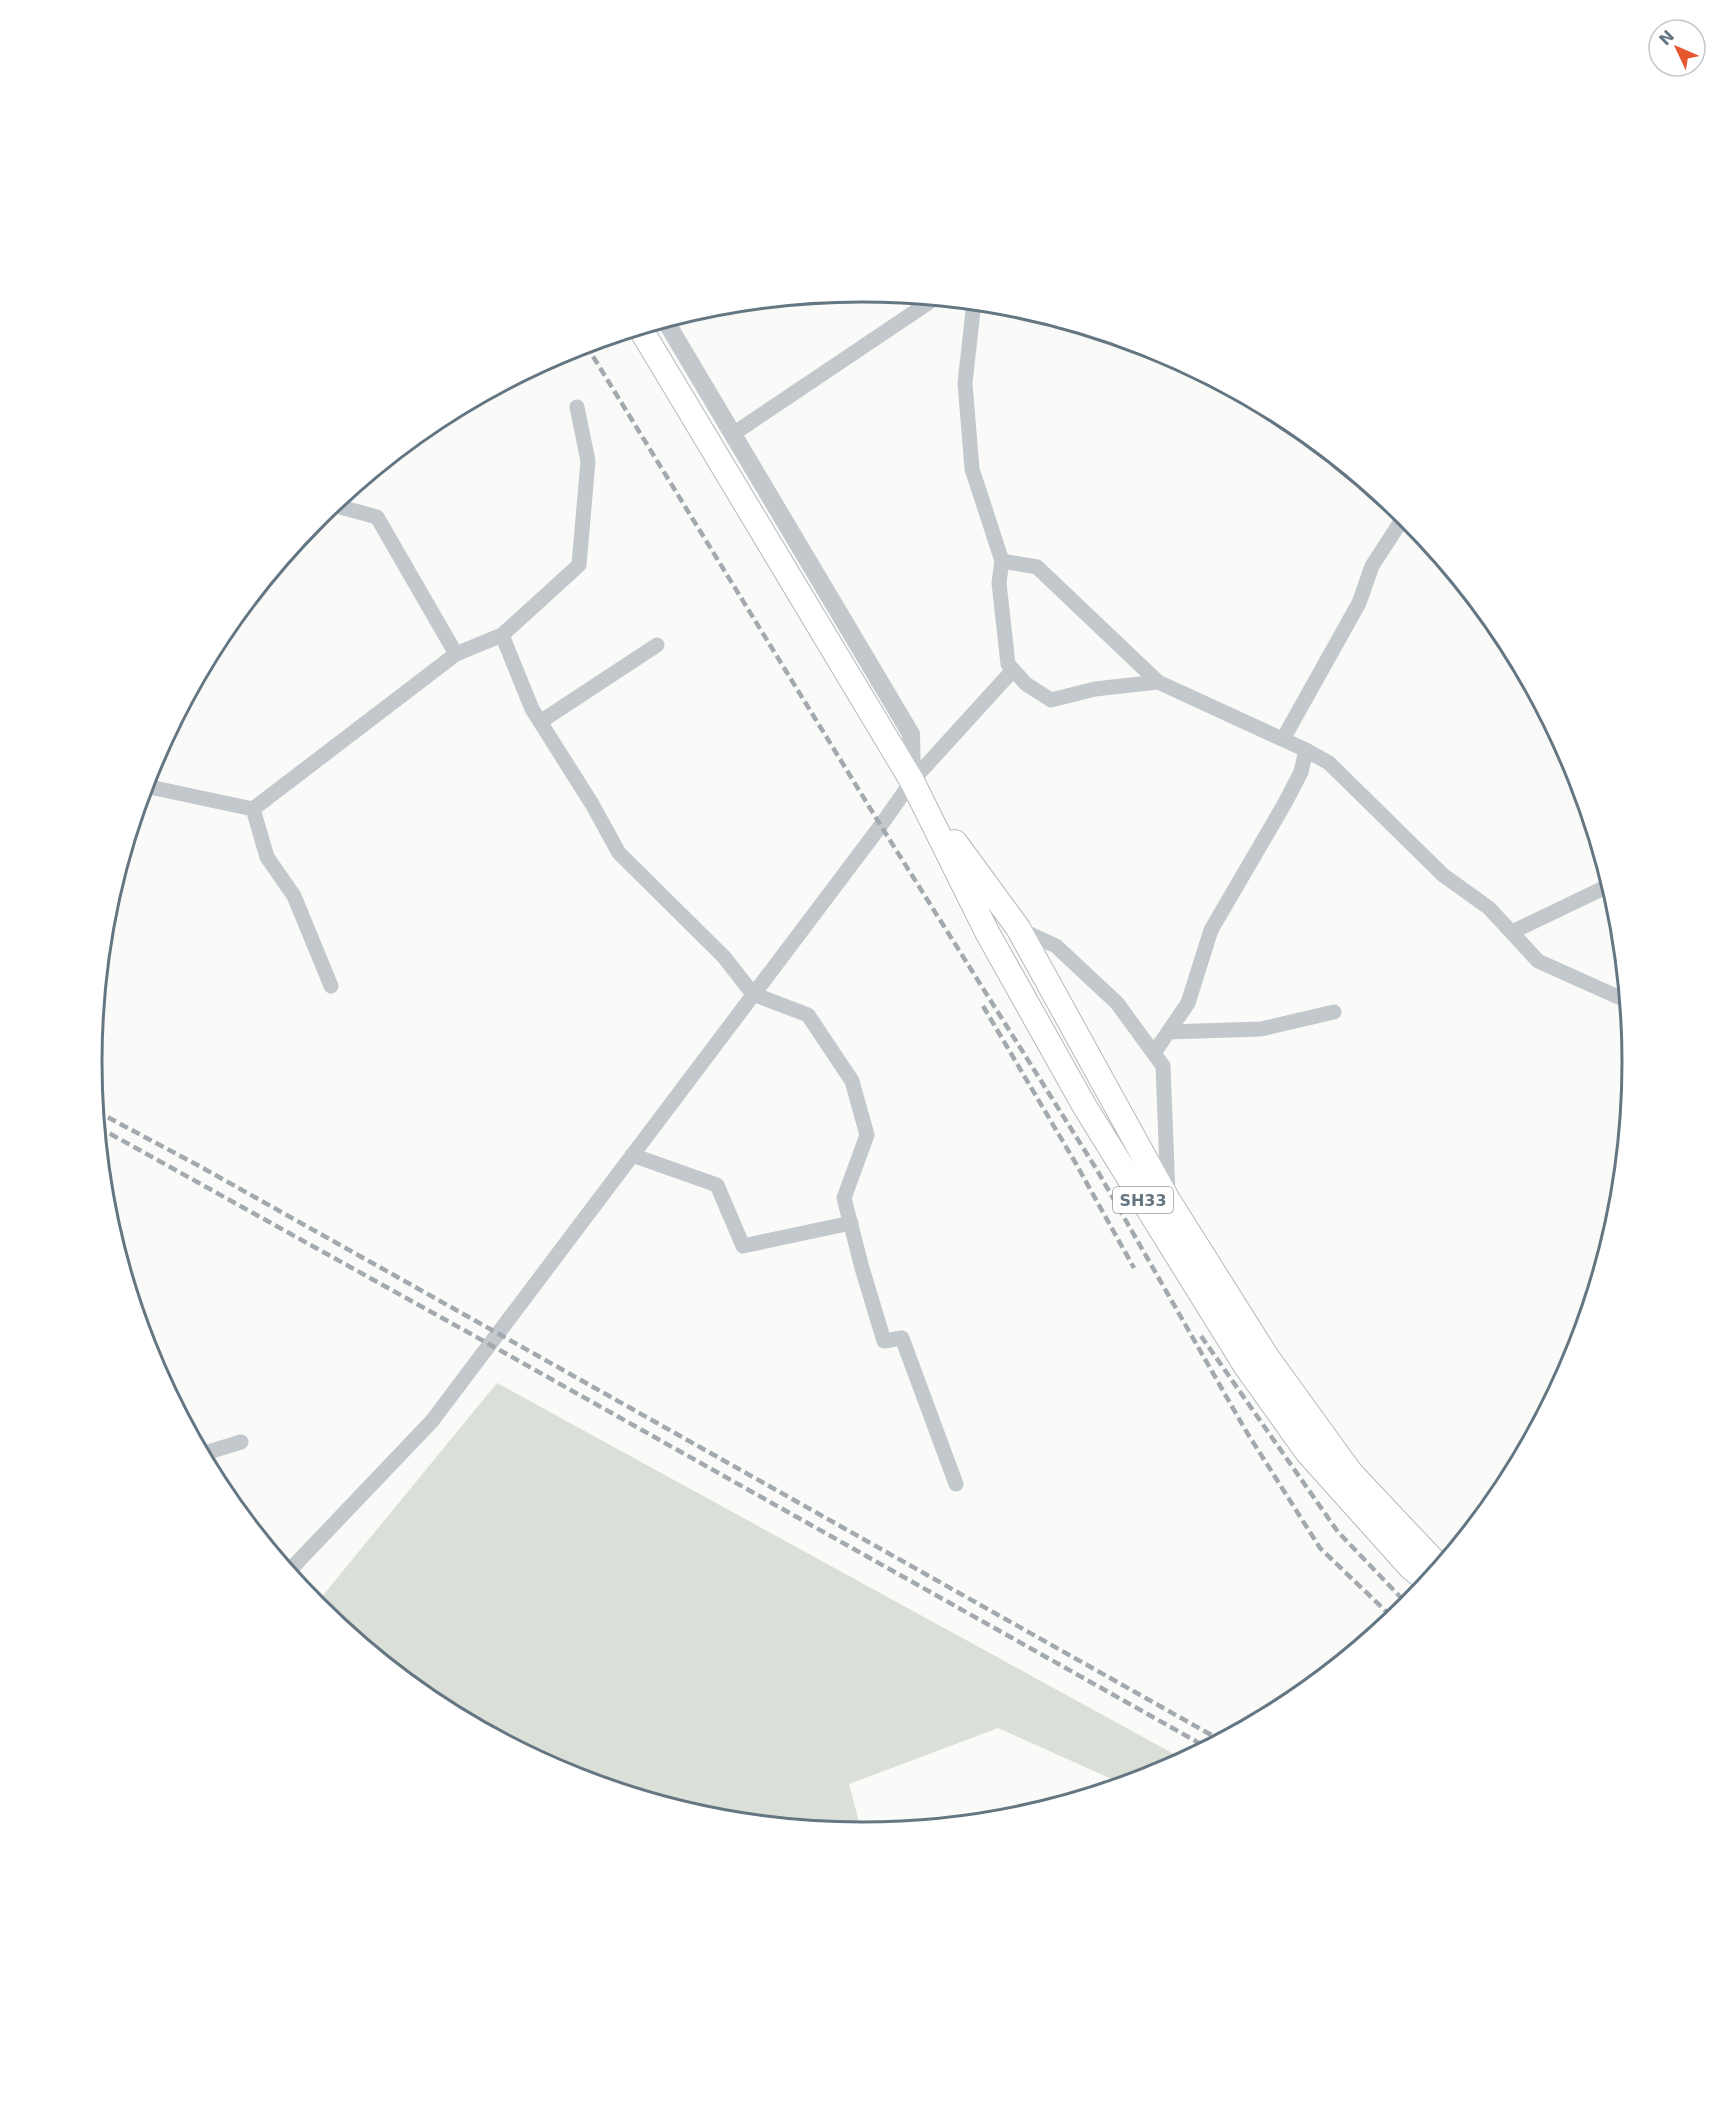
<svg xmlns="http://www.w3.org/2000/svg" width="1725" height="2125" font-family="'DejaVu Sans',sans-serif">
	<rect width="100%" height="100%" fill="#fafaf8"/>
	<!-- green -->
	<path fill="#dadfd7" d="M497 1383 1185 1760 1157 1775 1125 1785 998 1728 849 1784 862 1833 712 1819 567 1775 434 1703 315 1605Z"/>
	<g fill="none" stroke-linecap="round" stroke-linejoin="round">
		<!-- primary casing -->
		<g stroke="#b5babe" stroke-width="26">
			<path id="primary" d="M640 328 912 781 988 934 1085 1107 1245 1365 1307 1452 1411 1568 1429 1582
				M955 842 1018 928 1168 1200 1267 1357 1351 1473 1432 1559 1442 1566"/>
		</g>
		<!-- minor -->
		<path stroke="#c3c8cc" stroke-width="15" d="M974 302 965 383 972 469 1002 561 999 583 1008 664 1026 684 1051 700 1095 689 1158 682 1306 750 1329 763 1443 875 1489 908 1538 961 1627 1001
			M733 434 934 299
			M333 505 377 517 456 654
			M1002 561 1037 567 1158 682
			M502 635 532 709 592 804 619 853 724 957 753 994 808 1015 852 1081 867 1135 844 1198 862 1268 884 1341 902 1338 956 1484
			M540 722 657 645
			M1283 739 1359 603 1372 566 1405 515
			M145 786 253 809 456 654 502 635 579 565 588 461 577 407
			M253 809 267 857 294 896 331 986
			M1019 929 1056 946 1117 1003 1163 1066 1168 1194
			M1512 932 1610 885
			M1168 1032 1261 1029 1334 1012
			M1154 1053 1188 1003 1211 930 1285 803 1301 772 1306 750
			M632 1155 717 1185 743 1246 851 1223
			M202 1454 241 1442
			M288 1572 432 1421 879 828 912 781 1013 670"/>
		<!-- tertiary -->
		<path stroke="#c3c8cc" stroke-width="18" d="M665 320 911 734 912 780"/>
		<!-- primary -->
		<use href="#primary" stroke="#fff" stroke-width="24"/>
		<!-- rail -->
		<path stroke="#a2aab0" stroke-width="4.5" stroke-dasharray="9 4.5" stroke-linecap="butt" d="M586 345 881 826 1097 1170 1246 1431 1320 1548 1394 1619
			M983 1006 1075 1162 1134 1268
			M96 1111 201 1167 499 1334 1222 1741
			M98 1127 471 1334 1208 1748
			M1201 1336 1338 1532 1409 1606"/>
	</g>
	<g text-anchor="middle" stroke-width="6" stroke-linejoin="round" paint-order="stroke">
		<!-- shield labels -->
		<rect fill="#fff" stroke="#939fa8" stroke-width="1.5" x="1113" y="1187" width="60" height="26" rx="4.5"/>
		<g font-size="16" font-weight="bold" fill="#657683">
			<text x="1143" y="1206">SH33</text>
		</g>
	</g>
	<!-- crop -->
	<path d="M0 0H1725V2125H0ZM102 1062a760 760 0 1 1 1520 0a760 760 0 1 1-1520 0Z" fill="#fff" fill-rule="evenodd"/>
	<path fill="none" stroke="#657683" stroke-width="3" d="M102 1062a760 760 0 1 1 1520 0a760 760 0 1 1-1520 0Z"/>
	<!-- north arrow -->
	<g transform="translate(1677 48) rotate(314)"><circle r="28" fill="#ffffff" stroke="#c1c8cd" stroke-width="1.5"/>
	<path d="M0-4.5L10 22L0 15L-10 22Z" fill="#e4572e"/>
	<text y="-9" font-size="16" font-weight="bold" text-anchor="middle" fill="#657683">N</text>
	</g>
</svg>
